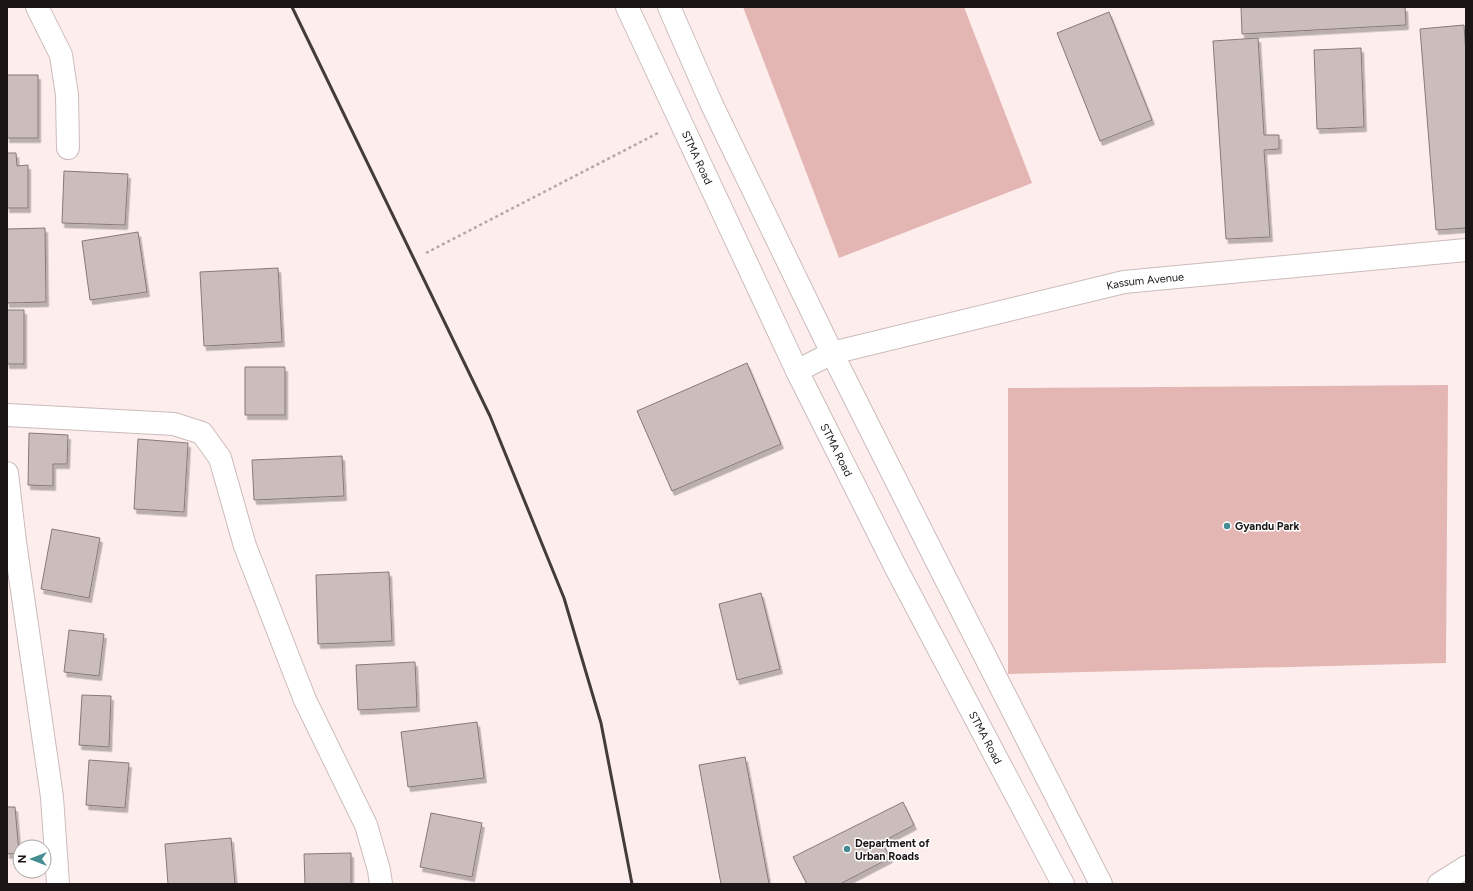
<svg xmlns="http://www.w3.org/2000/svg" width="1473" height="891" font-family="Figtree,sans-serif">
	<defs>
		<filter id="shadow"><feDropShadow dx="2.5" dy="4.5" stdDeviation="0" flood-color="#0004"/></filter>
	</defs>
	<rect width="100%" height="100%" fill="#fdeeed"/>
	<!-- green -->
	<path fill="#e3b6b3" d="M743 7H964L1032 183 839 258Z
		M1448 385 1446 663 1008 674V388Z"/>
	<!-- building -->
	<path fill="#cbbdbc" stroke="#877978" filter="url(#shadow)" d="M1241 7H1405L1406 25 1242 34Z
		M1109 12 1152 120 1100 141 1057 33Z
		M1464 25 1466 54V228L1436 230 1420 29Z
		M1258 38 1264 135H1279V149L1264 150 1270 237 1226 239 1213 41Z
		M1361 48 1364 127 1317 129 1314 50Z
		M7 75H38V138H7Z
		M7 153H16L17 166 28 165V208H7Z
		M64 171 128 174 125 225 62 223Z
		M45 228 46 302 7 303V229Z
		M138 232 147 292 90 300 82 241Z
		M278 268 282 342 204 346 200 272Z
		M7 310H24V364H7Z
		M747 363 781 444 672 491 637 411Z
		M245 367H285V415H245Z
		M29 433 68 435 67 464H53V486L28 485Z
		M138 439 188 443 184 512 134 509Z
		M342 456 344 496 254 500 252 460Z
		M52 529 100 538 89 598 41 589Z
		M389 572 392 641 318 644 316 575Z
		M761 593 780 669 737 680 719 604Z
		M69 630 104 634 99 676 64 672Z
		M415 662 417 707 358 710 356 665Z
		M82 695 111 696 109 747 79 745Z
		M477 722 484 778 408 787 401 732Z
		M745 757 769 884H721L699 765Z
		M89 760 129 763 125 808 86 805Z
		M903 802 914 825 882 842 890 858 840 884H807L793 857Z
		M7 807H15L19 853 7 854Z
		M431 813 482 823 472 877 420 867Z
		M231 838 235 884H168L165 844Z
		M351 853V884H305L304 854Z"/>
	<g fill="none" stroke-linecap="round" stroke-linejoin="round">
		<!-- minor casing -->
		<g stroke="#cbbcbb" stroke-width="24">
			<g id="minor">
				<path d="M37 7 61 55 67 95 68 148"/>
				<path id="s1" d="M797 371 832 353 1124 282 1466 250"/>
				<path d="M7 415 174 424 202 433 220 458 245 546 305 700 366 825 379 870 381 884"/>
				<path d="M7 473 15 542 52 797 58 884"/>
				<path d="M1439 884 1466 867"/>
			</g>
		</g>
		<!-- major casing -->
		<g stroke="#cbbcbb" stroke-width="24">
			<g id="major">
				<path id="s2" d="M627 7 797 371 897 570 1063 884"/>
				<path d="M669 7 712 105 832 353 933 554 1101 884"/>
			</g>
		</g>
		<!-- path -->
		<path stroke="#b3a7a6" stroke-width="2.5" stroke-dasharray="3 3" stroke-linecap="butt" d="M426 253 660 132"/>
		<!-- minor -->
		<use href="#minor" stroke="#fff" stroke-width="22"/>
		<!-- major -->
		<use href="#major" stroke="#fff" stroke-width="22"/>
		<!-- rail -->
		<path stroke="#433c3b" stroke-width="3" d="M292 7 490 416 564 598 601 723 632 884"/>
	</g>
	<!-- markers -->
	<g fill="#458d93" stroke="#fff" stroke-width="1.5">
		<circle cx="1227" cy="526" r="4"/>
		<circle cx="847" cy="849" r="4"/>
	</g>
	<g text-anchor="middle" stroke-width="3" stroke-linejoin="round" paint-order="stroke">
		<!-- street labels -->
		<g font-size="11" fill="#1b1615" stroke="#fff">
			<text dy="4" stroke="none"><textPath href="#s2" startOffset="166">STMA Road</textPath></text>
			<text dy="4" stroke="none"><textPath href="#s1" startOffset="361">Kassum Avenue</textPath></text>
			<text dy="4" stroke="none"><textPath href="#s2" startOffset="490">STMA Road</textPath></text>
			<text dy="4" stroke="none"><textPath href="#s2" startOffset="814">STMA Road</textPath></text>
		</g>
		<!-- poi labels -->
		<g font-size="11" font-weight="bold" fill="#1b1615" stroke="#fff" text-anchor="start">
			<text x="1235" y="530">Gyandu Park</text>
			<text x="855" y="847">Department of<tspan x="855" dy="13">Urban Roads</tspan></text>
		</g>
	</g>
	<!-- border -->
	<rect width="1473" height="891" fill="none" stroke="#1b1615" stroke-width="16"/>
	<!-- north arrow -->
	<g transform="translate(32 859) rotate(270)"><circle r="19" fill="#ffffff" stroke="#a4a2a1"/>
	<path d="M0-3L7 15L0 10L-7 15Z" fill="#458d93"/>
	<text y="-6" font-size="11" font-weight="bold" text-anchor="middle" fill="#1b1615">N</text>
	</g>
</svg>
